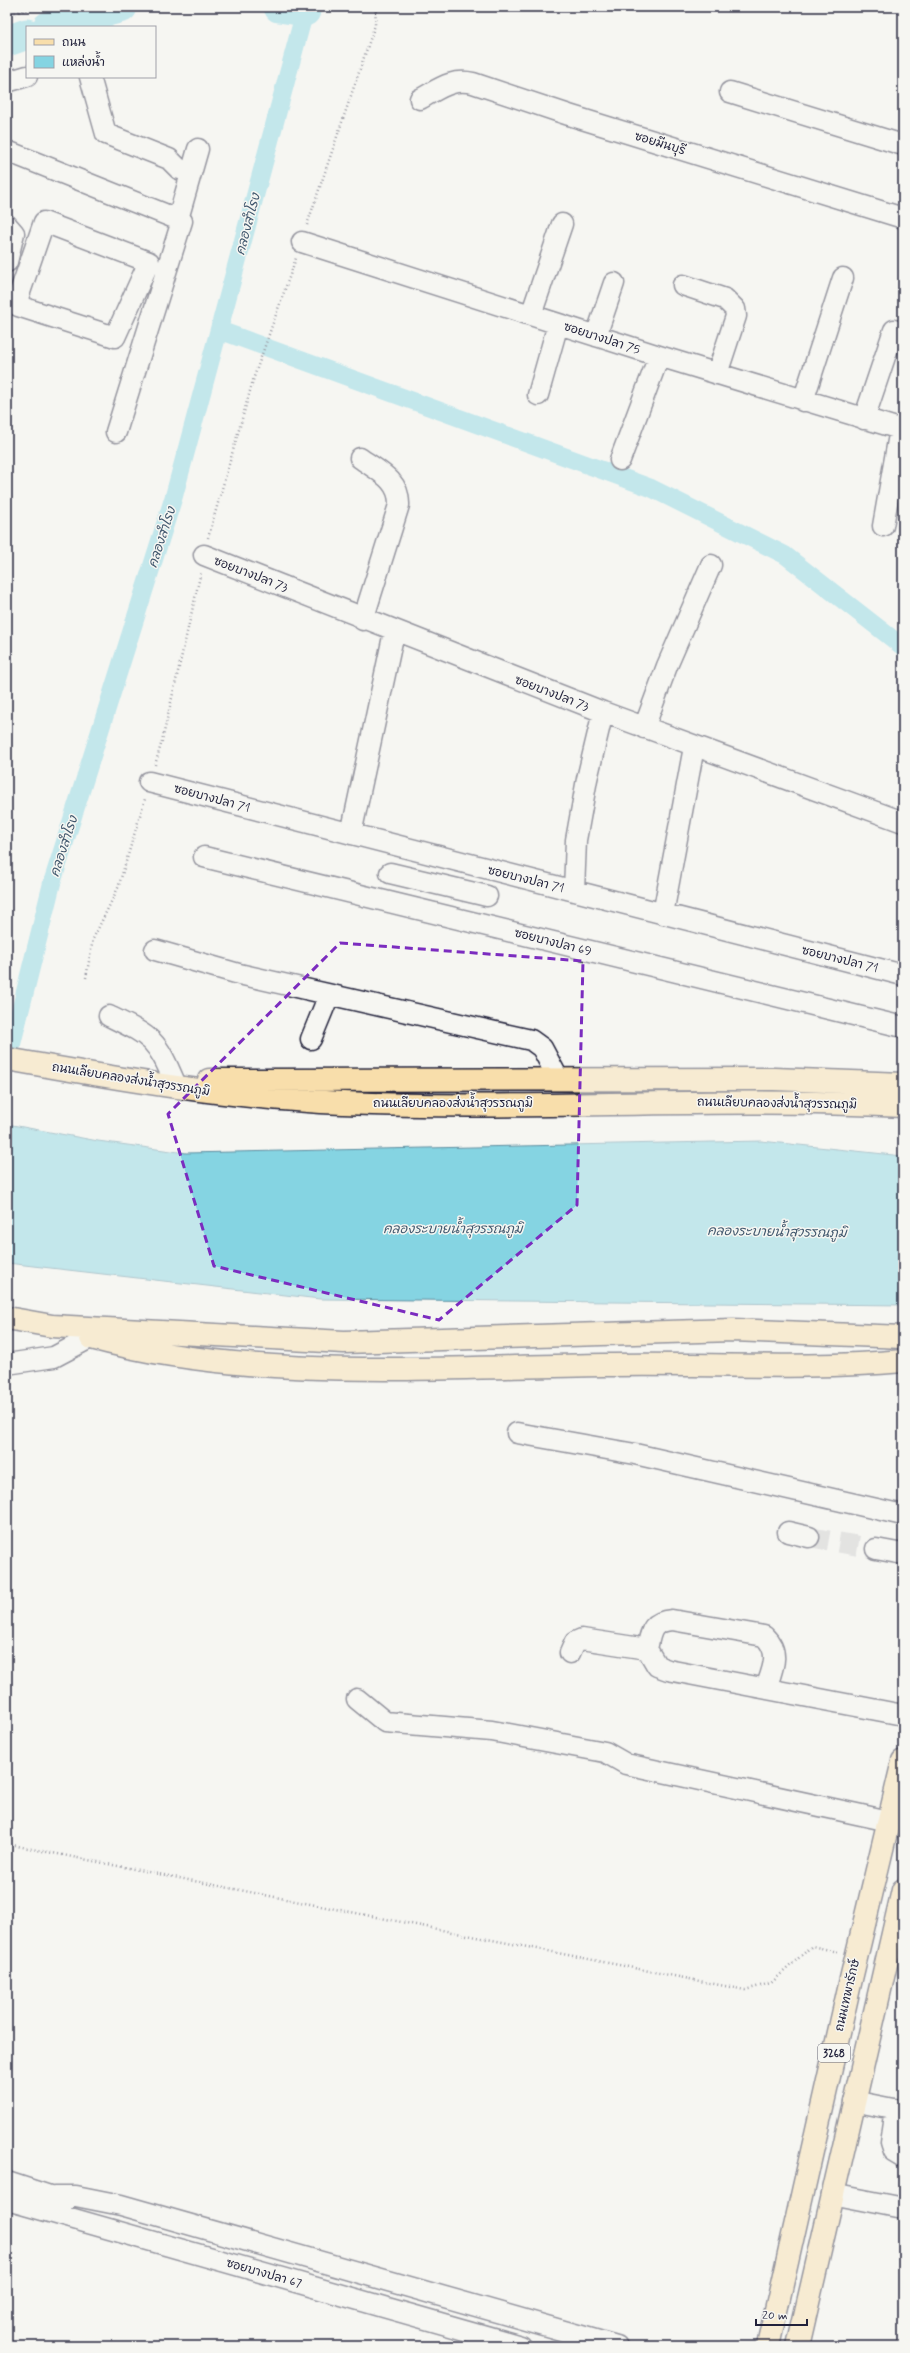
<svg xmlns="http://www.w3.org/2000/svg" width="910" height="2353" font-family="Mynerve,'Playpen Sans Thai',sans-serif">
	<rect width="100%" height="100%" fill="#f6f6f2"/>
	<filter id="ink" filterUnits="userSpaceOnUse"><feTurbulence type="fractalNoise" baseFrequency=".025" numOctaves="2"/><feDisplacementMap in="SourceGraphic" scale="8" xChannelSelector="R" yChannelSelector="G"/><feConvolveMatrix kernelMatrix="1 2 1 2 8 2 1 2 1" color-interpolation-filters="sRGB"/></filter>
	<g filter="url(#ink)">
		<!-- water -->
		<path fill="#85d4e2" stroke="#5d8d9f" d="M7 1124 98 1141 186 1153 761 1141 903 1156V1305L320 1299 7 1263Z"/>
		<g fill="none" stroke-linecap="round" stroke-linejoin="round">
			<!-- canal -->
			<path stroke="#85d4e2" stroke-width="18" d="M219 330 651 488 785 555 903 647
				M7 1064 52 883 174 496 306 7"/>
			<!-- river -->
			<path stroke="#85d4e2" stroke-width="31" d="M279 7 305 11
				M48 27 122 7
				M7 41 27 34"/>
			<!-- minor-tunnel -->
			<path stroke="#cccccd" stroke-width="20" stroke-dasharray="20 10" stroke-linecap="butt" d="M809 1537 876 1549"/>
			<!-- minor casing -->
			<g stroke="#22223b" stroke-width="23">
				<path id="minor" d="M90 77 106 134 169 159 179 169
					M7 82 27 76
					M730 92 903 145
					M420 99C439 89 451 78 473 83L569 115 903 218
					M7 151 182 221 116 432
					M178 219 198 149
					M44 222 149 262 115 337 18 306 19 295Z
					M7 225 14 233 7 262
					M302 242 659 356 903 430
					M683 285 725 299 735 309 736 316 717 374
					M531 315 562 224
					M596 336 614 283
					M538 395 558 324
					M803 401 843 278
					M864 419 894 330
					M360 458C378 471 400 480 399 505L363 620
					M620 460 659 356
					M883 526 900 429
					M204 555 603 712 903 822
					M644 728 667 666 711 565
					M149 782 903 975
					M351 834 394 632
					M204 857 903 1027
					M390 873 487 896
					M574 891 576 840 587 779 603 712
					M663 914 694 747
					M155 950 239 974 531 1040 542 1048 559 1080
					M109 1016C152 1037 156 1038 175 1083
					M311 1039 329 995
					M7 1364 54 1357 90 1338
					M517 1433 635 1454 903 1515
					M788 1532 809 1537
					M876 1549 903 1554
					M570 1653 575 1642 582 1639 647 1649
					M766 1688C773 1668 781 1652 764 1636L672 1620C651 1622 651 1631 647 1649L657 1666 668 1670 903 1715
					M357 1699 385 1722 492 1731 605 1752 626 1764 889 1821
					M853 2101 903 2111
					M895 2109 890 2142 893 2151 903 2157
					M7 2182 65 2201
					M832 2194 903 2208
					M54 2196H76L121 2205 617 2346
					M7 2200 521 2346"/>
			</g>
			<!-- major casing -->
			<g stroke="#22223b" stroke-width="25">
				<path id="major" d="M7 1059C119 1079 229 1098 343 1103 529 1111 716 1096 903 1106
					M209 1080 774 1079 903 1084
					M7 1318 52 1326 344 1342 733 1330 903 1337
					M91 1338C252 1382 438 1367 604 1365 704 1363 804 1370 903 1361
					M768 2346 851 1979 903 1761
					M798 2346 903 1890"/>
			</g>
			<!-- path -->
			<path stroke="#22223b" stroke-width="2.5" stroke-dasharray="1 3" stroke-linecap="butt" d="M7 15 37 7
				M307 225 375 25 376 7
				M208 538 254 377 296 258
				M155 765 162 741 201 572
				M86 978 93 939 118 888 145 799
				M7 1844 745 1990 771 1983 812 1946 838 1952"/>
			<!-- minor -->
			<use href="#minor" stroke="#f6f6f2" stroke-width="20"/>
			<!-- major -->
			<use href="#major" stroke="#f8deab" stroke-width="22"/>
		</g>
	</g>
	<!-- marked area -->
	<path d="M0 0H910V2353H0ZM340 943 583 961 577 1205 439 1320 214 1266 168 1114Z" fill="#f6f6f2" fill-opacity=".55" fill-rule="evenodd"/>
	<path fill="none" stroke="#7b2cbf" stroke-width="3" stroke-dasharray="8 5" stroke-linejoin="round" d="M340 943 583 961 577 1205 439 1320 214 1266 168 1114Z"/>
	<g text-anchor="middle" stroke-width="3" stroke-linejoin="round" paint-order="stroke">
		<!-- shield labels -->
		<rect fill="#f6f6f2" stroke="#626272" stroke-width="1" x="818" y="2044" width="32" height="18" rx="3"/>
		<g font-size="11" font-weight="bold" fill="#22223b">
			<text x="834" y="2057">3268</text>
		</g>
		<!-- street labels -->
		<g font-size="12" fill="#22223b" stroke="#f6f6f2">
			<text transform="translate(660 143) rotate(17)" y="4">ซอยมีนบุรี</text>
			<text transform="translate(602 338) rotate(18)" y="4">ซอยบางปลา 75</text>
			<text transform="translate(251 574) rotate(21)" y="4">ซอยบางปลา 73</text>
			<text transform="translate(552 693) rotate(21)" y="4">ซอยบางปลา 73</text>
			<text transform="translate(212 798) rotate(15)" y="4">ซอยบางปลา 71</text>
			<text transform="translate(526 879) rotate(14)" y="4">ซอยบางปลา 71</text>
			<text transform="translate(553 942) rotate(14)" y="4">ซอยบางปลา 69</text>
			<text transform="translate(840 959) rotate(14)" y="4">ซอยบางปลา 71</text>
			<text transform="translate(131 1079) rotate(9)" y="4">ถนนเลียบคลองส่งน้ำสุวรรณภูมิ</text>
			<text x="453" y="1107">ถนนเลียบคลองส่งน้ำสุวรรณภูมิ</text>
			<text transform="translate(777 1103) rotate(1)" y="4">ถนนเลียบคลองส่งน้ำสุวรรณภูมิ</text>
			<text transform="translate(847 1995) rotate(-77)" y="4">ถนนเทพารักษ์</text>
			<text transform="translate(264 2273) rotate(16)" y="4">ซอยบางปลา 67</text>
		</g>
		<!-- water labels -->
		<g font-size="13" font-style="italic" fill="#40576d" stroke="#f6f6f2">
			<text transform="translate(247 224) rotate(-75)" y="5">คลองสำโรง</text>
			<text transform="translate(161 537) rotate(-72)" y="5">คลองสำโรง</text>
			<text transform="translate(63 846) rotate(-72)" y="5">คลองสำโรง</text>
			<text x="453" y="1233">คลองระบายน้ำสุวรรณภูมิ</text>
			<text transform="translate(777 1231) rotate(1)" y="5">คลองระบายน้ำสุวรรณภูมิ</text>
		</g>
	</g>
	<!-- margin -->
	<rect width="910" height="2353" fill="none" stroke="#f6f6f2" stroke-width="24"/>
	<rect x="12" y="12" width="886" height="2329" fill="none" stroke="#22223b" stroke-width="1.5" filter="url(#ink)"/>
	<!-- legend -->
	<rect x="26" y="26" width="130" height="52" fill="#f6f6f2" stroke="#a1a1a9"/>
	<rect x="34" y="39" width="20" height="6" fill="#f8deab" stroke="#a1a1a9"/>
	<text x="62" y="46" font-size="12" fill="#22223b">ถนน</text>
	<rect x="34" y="56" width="20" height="12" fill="#85d4e2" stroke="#a1a1a9"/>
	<text x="62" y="66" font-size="12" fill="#22223b">แหล่งน้ำ</text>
	<!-- scale -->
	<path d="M756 2319v6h51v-6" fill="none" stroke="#22223b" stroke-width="2"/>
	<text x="762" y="2319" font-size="12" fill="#22223b" stroke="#f6f6f2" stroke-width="3" paint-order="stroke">20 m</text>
</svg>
